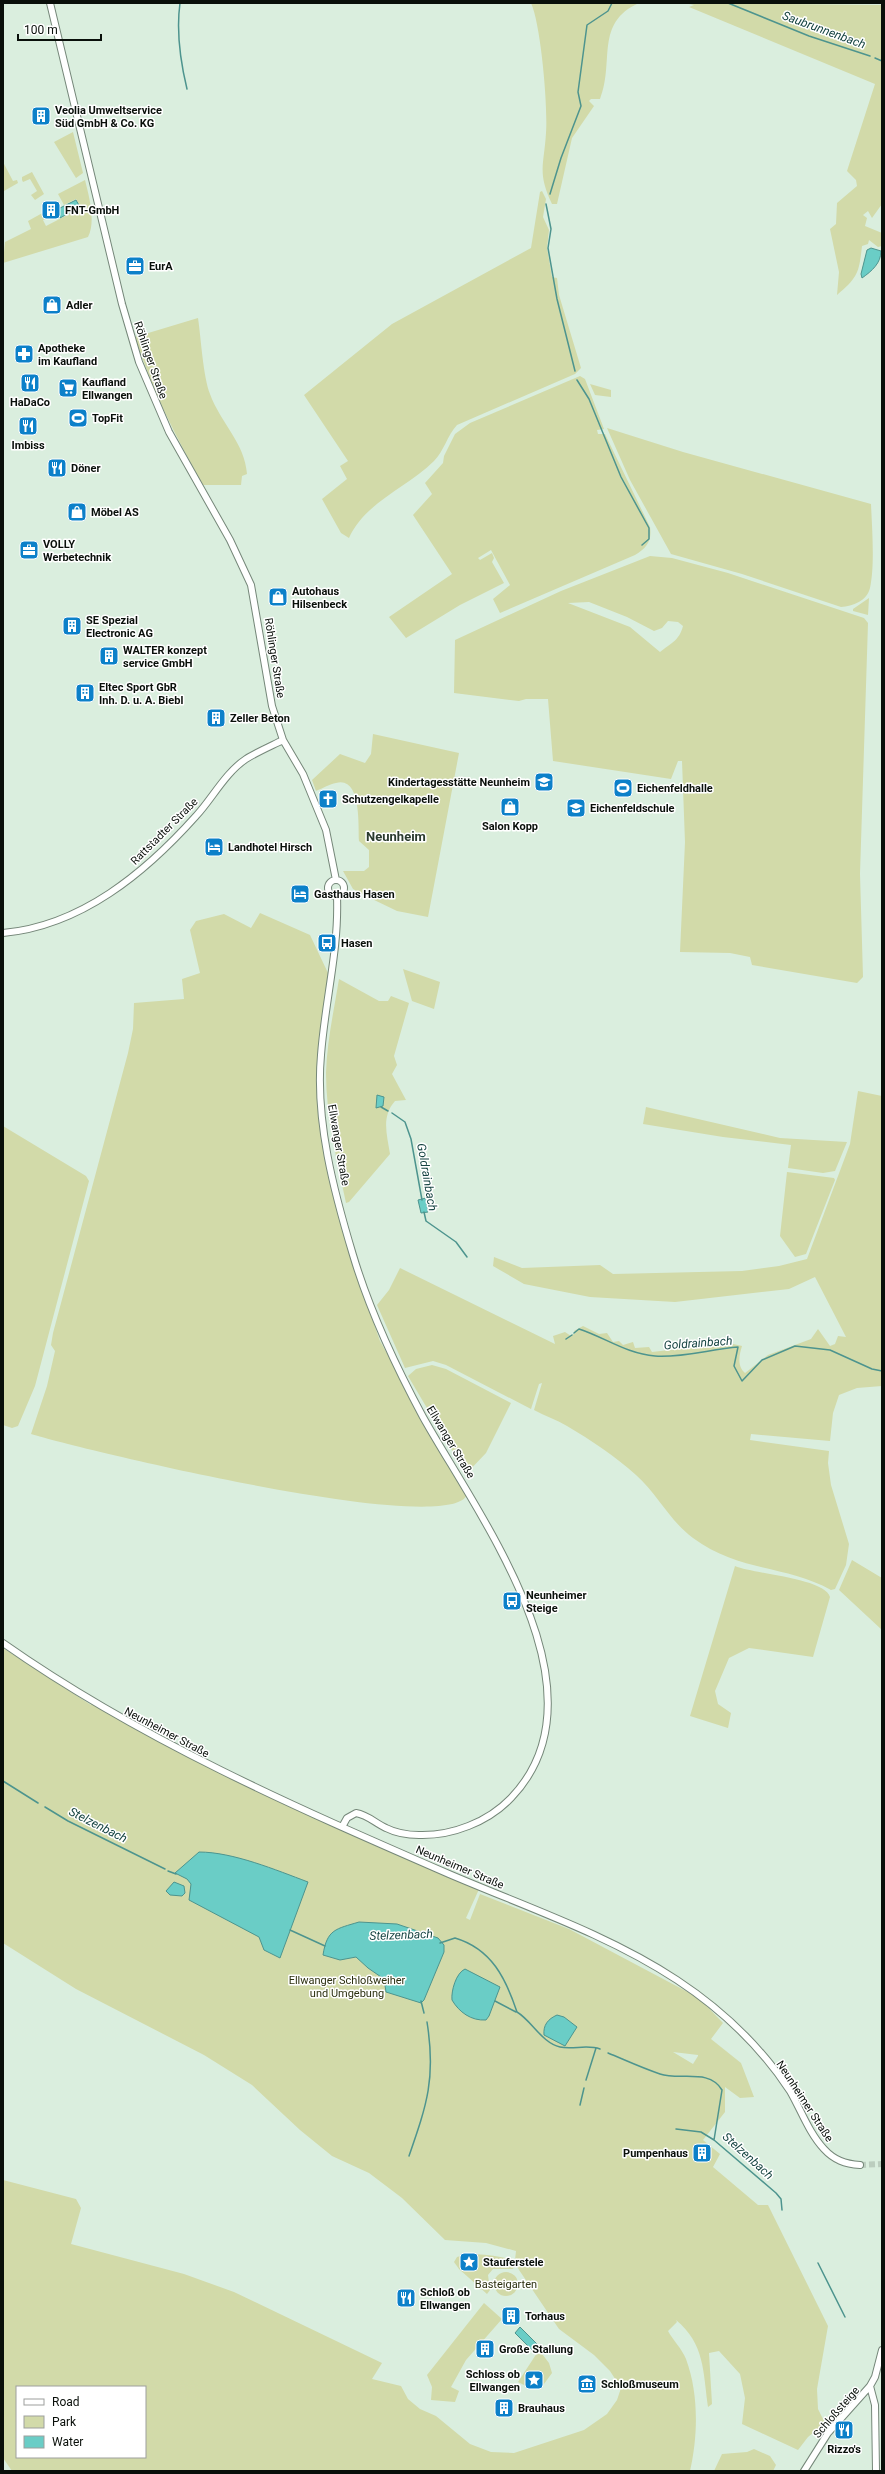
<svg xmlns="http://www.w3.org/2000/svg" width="885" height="2474" font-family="Roboto,sans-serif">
	<rect width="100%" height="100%" fill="#daeede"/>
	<!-- green -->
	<path fill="#d2daa9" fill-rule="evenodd" d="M531 3H639C594 23 615 62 600 99H591L589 101 594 106 572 138 557 204H552C537 172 544 166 546 133 548 107 541 25 531 3Z
		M684 3 882 5V204L872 218 868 211 863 215 867 218 865 226 882 233V246L878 247 869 240 868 244 862 246C859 273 858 277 837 295L839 272 830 229 836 224 837 203 857 186 856 180 847 171 875 84 689 7 694 5Z
		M73 132 83 173 76 178 54 142Z
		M3 162 13 181 17 180 18 183 4 191Z
		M32 172 44 194 35 200 31 195 37 191 30 179 23 182 22 180V177Z
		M85 180C89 196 96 222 88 237L3 263 5 242 31 229 28 221 46 211 49 217 43 220 46 226 81 208 76 199 64 205 58 194Z
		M542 191 546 199 543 217 549 230 547 248 552 277 557 278 559 295 581 368 575 374 457 425C447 436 444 451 434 461 407 488 365 502 349 538L341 533 322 499 347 479 340 466 348 461 304 395 392 324 531 248 540 192Z
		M198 318C201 338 203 376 210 394 220 422 245 443 247 474L242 476 241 485H203C175 435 153 392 135 337Z
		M580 376 585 379 604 429 597 430 598 434H605L650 527C652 541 647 548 635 555L500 613 493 599 510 585 491 550 478 558 480 560 492 553 494 558 492 562 504 583 460 605 406 638 389 617 452 574 413 515 432 494 425 483 443 463 444 456 455 434 470 423Z
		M590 384 611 390V397L595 395Z
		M607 428 683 452 871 504C872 528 875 565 870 588 867 601 853 606 841 607L742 574 671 554 630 480Z
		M650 556 672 558 728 573 864 618 868 623 860 874 863 977 857 983 752 965 750 957 730 953 680 952 685 842 682 761H678L671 779 553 761 548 699H526L519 701 454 693 455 640 561 591ZM589 602 627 617 654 631 662 628 668 621 678 622 683 626C679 641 671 643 660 652L630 627 568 603Z
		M869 598 868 615 853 611V609Z
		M373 734 459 753 428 917 397 911 370 898 353 889 343 871H364L369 867V850L359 841C358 827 362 776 336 783 330 784 323 788 316 791L312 780 340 754 365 763 371 754Z
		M260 913 310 935 328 973 317 1062 320 1116 362 1290 380 1341 467 1495C447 1538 80 1449 31 1434L47 1386 55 1351 51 1345 53 1333 128 1053 133 1029 134 1003 184 999 182 979 200 973 190 930 196 921 224 914 251 928Z
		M403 969 440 982 434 1009 412 1001Z
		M339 979 379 1001H388L391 996 409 1003 394 1056 397 1065 392 1074 406 1100 395 1101C381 1117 387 1134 390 1154L349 1202 346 1203C337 1160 326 1117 326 1073 327 1041 334 1010 339 979Z
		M858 1091 882 1096V1386L857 1388 839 1395 833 1413 830 1441 751 1434 750 1440 829 1451 828 1463 831 1485 849 1544 846 1565 835 1589 831 1590C786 1565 739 1572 693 1538 670 1521 658 1495 636 1475 616 1457 591 1440 567 1426 557 1420 545 1416 534 1410L542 1383 539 1384 531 1409 446 1365 433 1361 405 1368 377 1305 389 1290 400 1268 555 1344 553 1336 565 1332 571 1336 575 1333 574 1331 583 1326 599 1334 607 1333 613 1342 619 1341 623 1345 633 1342 635 1348 649 1347 652 1352 729 1343 742 1346C739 1356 737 1366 745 1373L768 1355 811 1339 818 1329 830 1346 835 1344 838 1336 846 1337 815 1277 789 1289 675 1302 590 1297 524 1284 493 1266 494 1257 522 1268 600 1265 613 1274 742 1271 779 1266 807 1259 850 1144Z
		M646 1107 780 1138 847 1142 835 1171 823 1173 788 1168 791 1145 723 1137 643 1124Z
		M3 1126 86 1176 89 1181 35 1386 18 1426 12 1428 3 1425Z
		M787 1172 834 1178 835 1180 806 1254 795 1257 780 1236Z
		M432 1365 446 1369 511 1403 486 1453 466 1474 408 1376 416 1369Z
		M852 1560 882 1578V1630L839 1590Z
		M735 1566C753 1574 825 1578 830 1597L813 1657 749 1648 729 1658 715 1691 718 1704 731 1713 728 1728 690 1716Z
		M3 1648 91 1705 90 1701 185 1753 480 1887 466 1918 470 1920 480 1894 569 1929 699 1998 723 2023 711 2039 741 2063 754 2097 740 2098 725 2087V2112L703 2140 720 2154 713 2167 758 2205H768L828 2326 817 2389 818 2409 825 2423 808 2437 798 2450 742 2424 745 2398 740 2374 719 2351 709 2353 712 2404 708 2407C703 2372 705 2344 676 2320L677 2322 668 2331C673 2340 682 2349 686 2359 699 2394 698 2436 690 2471H12L3 2458V2180L76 2199 81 2208 71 2244 184 2274 234 2292 382 2363 372 2379 401 2386 408 2399 420 2409 436 2416 470 2444 491 2452 514 2453 584 2430 607 2414 617 2400 621 2388 610 2371 594 2355 559 2329 515 2264 513 2269H493L488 2275 490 2290 487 2294 459 2269 454 2262 457 2257C475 2251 497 2256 515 2260L516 2251 486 2243 445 2240 402 2198 369 2173 332 2156 300 2130 252 2085 204 2055 76 1989 3 1943ZM673 2052 698 2055V2056L693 2064ZM17 2387H145V2457H17Z
		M494 2284a12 12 0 1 1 24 0a12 12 0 1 1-24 0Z
		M484 2303 502 2319 466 2360 451 2387 459 2391 455 2402 431 2400 432 2387 427 2375Z
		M539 2350 549 2363 552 2373 541 2388 532 2389 518 2382Z
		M754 2449 770 2456 776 2465 773 2471H714L722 2454 747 2452Z"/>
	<!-- water -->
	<path fill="#6acdc6" stroke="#4d948e" d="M76 200 80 207 60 218 56 210Z
		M871 248 881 251C881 263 872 271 862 278L861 274 867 250Z
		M377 1095 384 1097 383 1106 376 1108Z
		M426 1198 428 1212 421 1213 418 1200Z
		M199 1852C233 1852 276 1870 308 1882L280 1958 264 1950 259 1937 189 1900 191 1884 187 1879 175 1873Z
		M174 1882 184 1886 185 1893 182 1896 170 1895 166 1891Z
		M359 1922 397 1924 438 1938 444 1945V1952L424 2000 421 2003 386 1992 384 1979 368 1968 356 1957 340 1960 323 1955C327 1929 336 1929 359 1922Z
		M465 1969 500 1987 489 2016 486 2020C471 2021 459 2012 452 2000 451 1991 456 1973 465 1969Z
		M557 2015 564 2017 577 2027 565 2046 544 2035C543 2025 548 2019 557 2015Z
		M520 2327 540 2347 535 2353 515 2333Z"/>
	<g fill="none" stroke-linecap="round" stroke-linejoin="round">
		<!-- stream -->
		<path stroke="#4d948e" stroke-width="1.5" d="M180 3C176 32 180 60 187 89
			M728 3 809 36 870 56
			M875 58 882 61
			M550 194 561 158 581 106 578 92 587 25 608 11 612 3
			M546 204 551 229 548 248 557 299 575 371
			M577 380 589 399 621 477 649 528V539L642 545
			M381 1107 388 1111
			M392 1113 405 1122 411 1139 422 1200
			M424 1212 426 1221 456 1242 467 1257
			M574 1333 579 1329C604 1337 627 1354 655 1356 682 1358 711 1349 738 1347L734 1366 742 1381 762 1360 795 1346 830 1350 872 1369 882 1371
			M566 1339 572 1335
			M3 1781 38 1803
			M45 1807 68 1821 165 1869
			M168 1871 176 1874
			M290 1930 325 1946
			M440 1943 455 1938C492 1949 506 1979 517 2012 532 2021 542 2043 560 2047 573 2050 587 2044 600 2049
			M421 2001 424 2013
			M495 2001 516 2012
			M608 2053C625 2060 642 2068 660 2074 680 2081 709 2068 722 2090L714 2140 776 2193 781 2199 782 2210
			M586 2080 596 2048
			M580 2105 584 2088
			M676 2129 701 2132 714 2140
			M409 2156C427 2104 436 2078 427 2022
			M818 2263 845 2317"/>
		<!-- minor-tunnel -->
		<path stroke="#bbcdbe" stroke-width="6" stroke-dasharray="6 3" stroke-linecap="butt" d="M860 2165 882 2164"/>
		<!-- minor casing -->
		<g stroke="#758779" stroke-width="8">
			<path id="minor" d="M50 3 122 304 139 362 169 432 230 540 251 585 272 706 283 740 303 774 326 830 336 880
				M328 888a8 8 0 1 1 16 0a8 8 0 1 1-16 0Z
				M337 897C339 950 325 1001 321 1055 315 1121 334 1192 353 1255 370 1312 395 1365 423 1417 477 1514 613 1692 511 1798 488 1822 452 1836 419 1835 408 1835 396 1833 386 1828 375 1823 368 1815 356 1813L347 1818 342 1827
				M3 933C81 926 145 873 196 816 212 799 225 773 246 759 257 752 271 746 283 740
				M3 1643C141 1740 295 1807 449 1874 526 1907 607 1934 677 1980 721 2009 761 2047 790 2091 801 2110 809 2133 824 2149 834 2160 845 2164 860 2165
				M870 2386 875 2405 876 2471
				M804 2471 828 2433 870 2386 875 2377 882 2350"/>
		</g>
		<!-- minor -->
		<use href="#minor" stroke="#fff" stroke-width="6"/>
	</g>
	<!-- icons -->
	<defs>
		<g id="building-square" transform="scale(1)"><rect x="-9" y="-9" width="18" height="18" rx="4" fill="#0c80c9" stroke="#fff"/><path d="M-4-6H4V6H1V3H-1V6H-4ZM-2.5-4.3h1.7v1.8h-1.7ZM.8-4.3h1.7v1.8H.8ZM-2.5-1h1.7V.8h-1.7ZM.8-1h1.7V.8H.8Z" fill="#fff"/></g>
		<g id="office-square" transform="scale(1)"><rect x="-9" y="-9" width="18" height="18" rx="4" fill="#0c80c9" stroke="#fff"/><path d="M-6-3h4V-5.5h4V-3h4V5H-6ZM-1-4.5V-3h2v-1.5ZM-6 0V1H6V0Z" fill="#fff"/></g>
		<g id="shop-square" transform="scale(1)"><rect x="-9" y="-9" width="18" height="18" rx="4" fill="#0c80c9" stroke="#fff"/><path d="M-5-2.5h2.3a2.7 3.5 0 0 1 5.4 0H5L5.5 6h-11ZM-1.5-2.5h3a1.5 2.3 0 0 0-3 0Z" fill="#fff"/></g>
		<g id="pharmacy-square" transform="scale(1)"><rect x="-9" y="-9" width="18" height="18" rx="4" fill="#0c80c9" stroke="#fff"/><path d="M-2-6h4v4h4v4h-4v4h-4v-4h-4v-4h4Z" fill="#fff"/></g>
		<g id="restaurant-square" transform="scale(1)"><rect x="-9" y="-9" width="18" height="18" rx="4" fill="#0c80c9" stroke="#fff"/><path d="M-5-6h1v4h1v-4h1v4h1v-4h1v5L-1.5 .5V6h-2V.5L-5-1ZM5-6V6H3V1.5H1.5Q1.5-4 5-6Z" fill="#fff"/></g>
		<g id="supermarket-square" transform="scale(1)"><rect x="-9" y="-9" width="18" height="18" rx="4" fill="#0c80c9" stroke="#fff"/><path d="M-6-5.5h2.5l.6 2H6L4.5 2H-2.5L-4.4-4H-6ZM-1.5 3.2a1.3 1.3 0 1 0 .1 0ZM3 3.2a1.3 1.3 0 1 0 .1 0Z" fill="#fff"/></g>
		<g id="stadium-square" transform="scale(1)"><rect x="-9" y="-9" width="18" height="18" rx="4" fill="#0c80c9" stroke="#fff"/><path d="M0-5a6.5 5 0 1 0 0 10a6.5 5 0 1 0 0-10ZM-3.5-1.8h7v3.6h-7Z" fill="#fff"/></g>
		<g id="school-square" transform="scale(1)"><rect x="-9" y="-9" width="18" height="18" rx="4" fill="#0c80c9" stroke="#fff"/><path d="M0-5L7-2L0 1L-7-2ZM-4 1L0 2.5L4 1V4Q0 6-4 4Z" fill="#fff"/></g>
		<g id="church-square" transform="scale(1)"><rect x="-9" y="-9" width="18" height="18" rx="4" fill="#0c80c9" stroke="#fff"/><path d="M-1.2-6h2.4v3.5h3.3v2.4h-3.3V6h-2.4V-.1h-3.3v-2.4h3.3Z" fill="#fff"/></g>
		<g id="hotel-square" transform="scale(1)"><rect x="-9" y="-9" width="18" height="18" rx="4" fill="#0c80c9" stroke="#fff"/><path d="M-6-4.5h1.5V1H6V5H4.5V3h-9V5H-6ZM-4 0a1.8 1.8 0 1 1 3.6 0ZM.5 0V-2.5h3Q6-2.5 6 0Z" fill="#fff"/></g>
		<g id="bus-square" transform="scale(1)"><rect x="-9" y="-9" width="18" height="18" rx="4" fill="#0c80c9" stroke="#fff"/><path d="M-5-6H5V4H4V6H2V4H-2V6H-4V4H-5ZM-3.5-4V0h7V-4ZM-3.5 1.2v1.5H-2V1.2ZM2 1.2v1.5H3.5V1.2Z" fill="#fff"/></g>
		<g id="sight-square" transform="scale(1)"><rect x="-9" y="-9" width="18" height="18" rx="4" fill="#0c80c9" stroke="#fff"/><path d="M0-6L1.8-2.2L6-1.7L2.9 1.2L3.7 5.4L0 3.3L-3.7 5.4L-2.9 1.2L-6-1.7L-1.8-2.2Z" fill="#fff"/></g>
		<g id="museum-square" transform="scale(1)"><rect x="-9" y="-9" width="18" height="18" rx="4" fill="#0c80c9" stroke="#fff"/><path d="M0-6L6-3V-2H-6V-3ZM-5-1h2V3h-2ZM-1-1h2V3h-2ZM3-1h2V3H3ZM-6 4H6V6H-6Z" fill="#fff"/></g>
	</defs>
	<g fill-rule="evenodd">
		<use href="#building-square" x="41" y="116"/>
		<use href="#building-square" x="51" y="210"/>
		<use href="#office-square" x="135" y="266"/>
		<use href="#shop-square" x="52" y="305"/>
		<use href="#pharmacy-square" x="24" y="354"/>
		<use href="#restaurant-square" x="30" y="383"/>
		<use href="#supermarket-square" x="68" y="388"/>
		<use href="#stadium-square" x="78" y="418"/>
		<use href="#restaurant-square" x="28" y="426"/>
		<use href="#restaurant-square" x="57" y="468"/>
		<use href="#shop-square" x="77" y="512"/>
		<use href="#office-square" x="29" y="550"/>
		<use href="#shop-square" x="278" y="597"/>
		<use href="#building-square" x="72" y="626"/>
		<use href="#building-square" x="109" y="656"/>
		<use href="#building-square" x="85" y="693"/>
		<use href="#building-square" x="216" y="718"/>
		<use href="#school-square" x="544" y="782"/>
		<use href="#stadium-square" x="623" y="788"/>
		<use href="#church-square" x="328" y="799"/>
		<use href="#shop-square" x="510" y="807"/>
		<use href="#school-square" x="576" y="808"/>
		<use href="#hotel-square" x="214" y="847"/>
		<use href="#hotel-square" x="300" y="894"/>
		<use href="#bus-square" x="327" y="943"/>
		<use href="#bus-square" x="512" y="1601"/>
		<use href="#building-square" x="702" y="2153"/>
		<use href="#sight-square" x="469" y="2262"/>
		<use href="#restaurant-square" x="406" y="2298"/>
		<use href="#building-square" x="511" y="2316"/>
		<use href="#building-square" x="485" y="2349"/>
		<use href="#sight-square" x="534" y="2380"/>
		<use href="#museum-square" x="587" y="2384"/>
		<use href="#building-square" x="504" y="2408"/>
		<use href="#restaurant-square" x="844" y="2430"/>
	</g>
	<g text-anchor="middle" stroke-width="3" stroke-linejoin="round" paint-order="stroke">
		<!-- poi labels -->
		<g font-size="11" font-weight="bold" fill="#090f0a" stroke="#fff" text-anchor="start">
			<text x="55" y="114">Veolia Umweltservice<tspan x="55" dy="13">Süd GmbH &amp; Co. KG</tspan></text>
			<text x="65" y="214">FNT-GmbH</text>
			<text x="149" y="270">EurA</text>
			<text x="66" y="309">Adler</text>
			<text x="38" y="352">Apotheke<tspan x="38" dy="13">im Kaufland</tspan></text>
			<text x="82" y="386">Kaufland<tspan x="82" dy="13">Ellwangen</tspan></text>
			<text x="30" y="406" text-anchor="middle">HaDaCo</text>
			<text x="92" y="422">TopFit</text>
			<text x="28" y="449" text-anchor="middle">Imbiss</text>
			<text x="71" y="472">Döner</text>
			<text x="91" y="516">Möbel AS</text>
			<text x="43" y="548">VOLLY<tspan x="43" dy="13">Werbetechnik</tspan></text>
			<text x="292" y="595">Autohaus<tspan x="292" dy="13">Hilsenbeck</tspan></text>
			<text x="86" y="624">SE Spezial<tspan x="86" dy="13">Electronic AG</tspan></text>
			<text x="123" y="654">WALTER konzept<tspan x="123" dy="13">service GmbH</tspan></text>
			<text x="99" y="691">Eltec Sport GbR<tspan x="99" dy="13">Inh. D. u. A. Biebl</tspan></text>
			<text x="230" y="722">Zeller Beton</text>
			<text x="530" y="786" text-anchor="end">Kindertagesstätte Neunheim</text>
			<text x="637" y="792">Eichenfeldhalle</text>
			<text x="342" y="803">Schutzengelkapelle</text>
			<text x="590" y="812">Eichenfeldschule</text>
			<text x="510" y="830" text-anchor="middle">Salon Kopp</text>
			<text x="228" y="851">Landhotel Hirsch</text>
			<text x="314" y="898">Gasthaus Hasen</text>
			<text x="341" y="947">Hasen</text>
			<text x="526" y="1599">Neunheimer<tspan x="526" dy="13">Steige</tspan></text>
			<text x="688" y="2157" text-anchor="end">Pumpenhaus</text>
			<text x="483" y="2266">Stauferstele</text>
			<text x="420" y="2296">Schloß ob<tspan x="420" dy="13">Ellwangen</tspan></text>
			<text x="525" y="2320">Torhaus</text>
			<text x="499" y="2353">Große Stallung</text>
			<text x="520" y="2378" text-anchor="end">Schloss ob<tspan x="520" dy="13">Ellwangen</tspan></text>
			<text x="601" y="2388">Schloßmuseum</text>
			<text x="518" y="2412">Brauhaus</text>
			<text x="844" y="2453" text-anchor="middle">Rizzo's</text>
		</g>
		<!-- street labels -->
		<g font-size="11" fill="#090f0a" stroke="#fff">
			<text transform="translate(151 360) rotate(71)" y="4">Röhlinger Straße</text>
			<text transform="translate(275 658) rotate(81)" y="4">Röhlinger Straße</text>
			<text transform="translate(164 831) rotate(-45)" y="4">Rattstadter Straße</text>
			<text transform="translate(339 1145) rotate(80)" y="4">Ellwanger Straße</text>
			<text transform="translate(451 1442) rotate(59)" y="4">Ellwanger Straße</text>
			<text transform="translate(167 1732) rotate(28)" y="4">Neunheimer Straße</text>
			<text transform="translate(460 1867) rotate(23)" y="4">Neunheimer Straße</text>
			<text transform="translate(805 2101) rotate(57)" y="4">Neunheimer Straße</text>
			<text transform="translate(836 2412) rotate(-49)" y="4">Schloßsteige</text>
		</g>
		<!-- park labels -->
		<g font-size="11" fill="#2c3010" stroke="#fff">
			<text x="347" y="1984">Ellwanger Schloßweiher<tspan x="347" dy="13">und Umgebung</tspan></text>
			<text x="506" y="2288">Basteigarten</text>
		</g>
		<!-- water labels -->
		<g font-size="12" font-style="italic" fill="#164442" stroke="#fff">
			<text transform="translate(824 30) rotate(20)" y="4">Saubrunnenbach</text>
			<text transform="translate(427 1177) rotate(80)" y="4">Goldrainbach</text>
			<text transform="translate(698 1343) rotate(-4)" y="4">Goldrainbach</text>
			<text transform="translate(98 1825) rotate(27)" y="4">Stelzenbach</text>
			<text transform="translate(401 1935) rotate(-2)" y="4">Stelzenbach</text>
			<text transform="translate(748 2156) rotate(42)" y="4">Stelzenbach</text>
		</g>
		<!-- quarter labels -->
		<g font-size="13" font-weight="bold" fill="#2a3a2e" stroke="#fff">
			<text x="396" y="841">Neunheim</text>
		</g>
	</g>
	<!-- border -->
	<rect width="885" height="2474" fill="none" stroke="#090f0a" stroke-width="8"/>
	<!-- legend -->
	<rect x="16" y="2386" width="130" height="72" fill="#ffffff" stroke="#9d9f9d"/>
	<rect x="24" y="2399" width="20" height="6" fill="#ffffff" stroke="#9d9f9d"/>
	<text x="52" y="2406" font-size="12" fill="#090f0a">Road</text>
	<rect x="24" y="2416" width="20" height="12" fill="#d2daa9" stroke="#9d9f9d"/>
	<text x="52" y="2426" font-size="12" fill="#090f0a">Park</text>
	<rect x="24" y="2436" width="20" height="12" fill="#6acdc6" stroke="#9d9f9d"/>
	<text x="52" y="2446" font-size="12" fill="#090f0a">Water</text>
	<!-- scale -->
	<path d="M18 34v6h83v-6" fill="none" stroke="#090f0a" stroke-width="2"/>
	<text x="24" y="34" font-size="12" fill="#090f0a" stroke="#ffffff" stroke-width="3" paint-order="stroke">100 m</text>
</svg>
